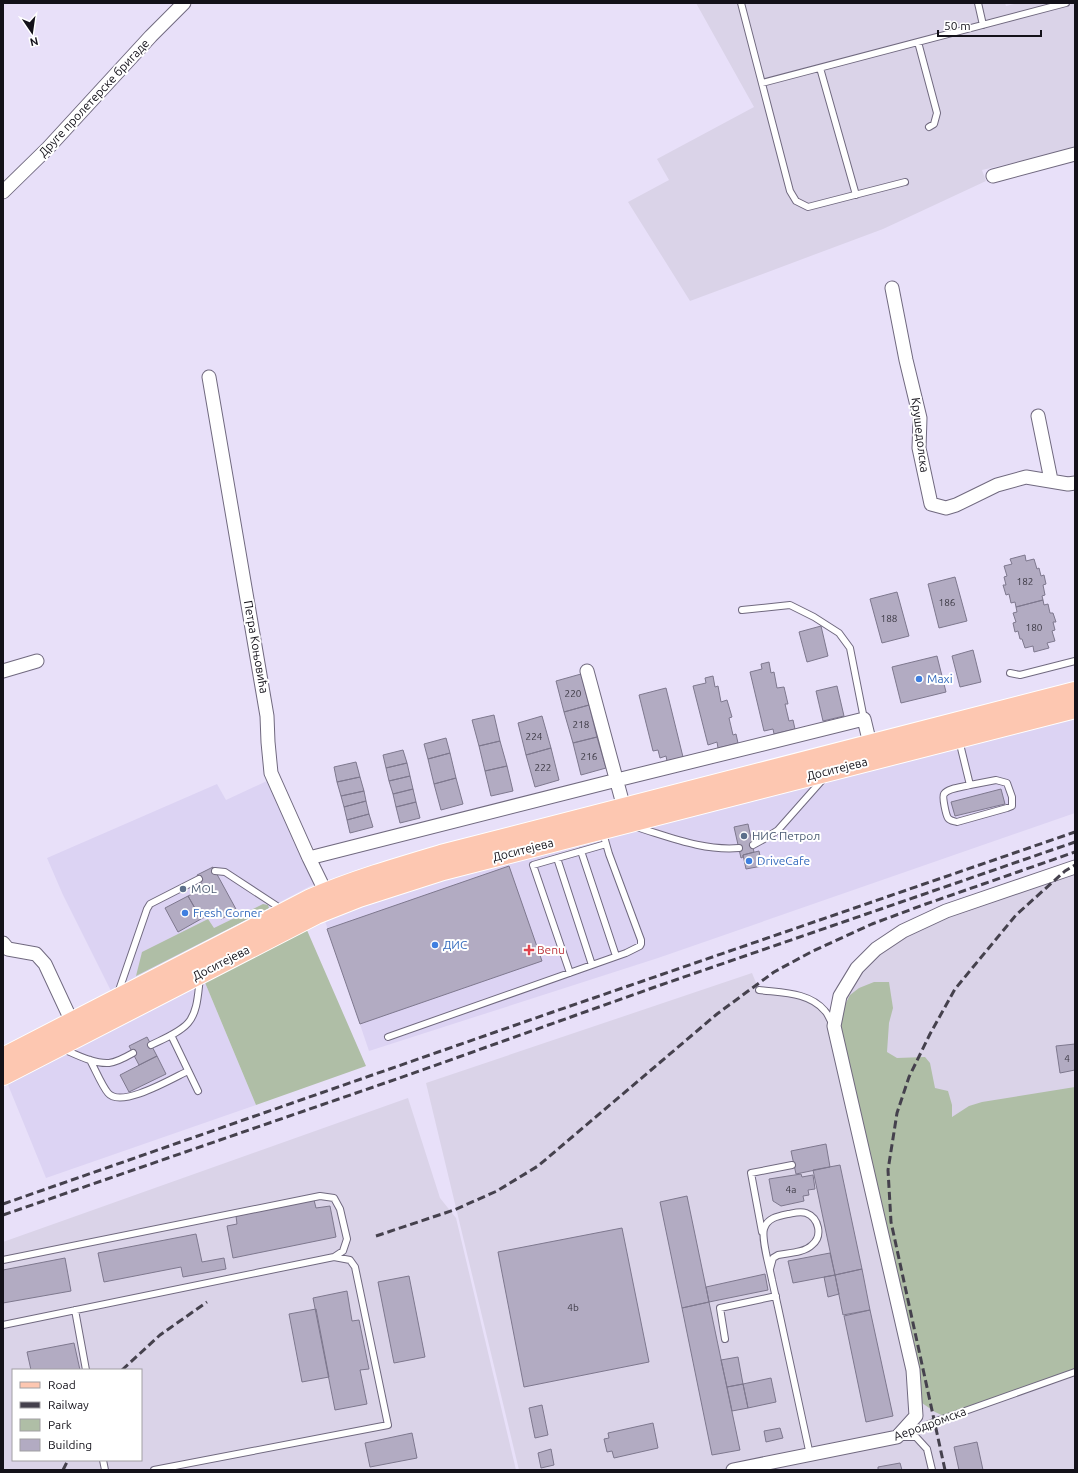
<svg xmlns="http://www.w3.org/2000/svg" width="1078" height="1473" font-family="Ubuntu,sans-serif">
	<rect width="100%" height="100%" fill="#e8e0f9"/>
	<!-- built -->
	<path fill="#dcd3f3" d="M1075 708V813L658 958 369 1051 322 912Z
		M267 781 318 882 111 991 63 895 47 858 217 784 226 800Z
		M201 973 256 1105 46 1178 4 1075Z"/>
	<!-- industrial -->
	<path fill="#dad3e8" fill-rule="evenodd" d="M696 3H1005L1006 6 1018 3H1075V149L982 170 986 181 883 229 690 301 628 202 669 180 657 159 754 107Z
		M1075 867V1470H519L426 1083 752 973 759 990 814 1001 833 1025 857 968 903 931Z
		M408 1098 440 1198 456 1218 516 1470H3V1242ZM13 1370H141V1460H13Z"/>
	<!-- green -->
	<path fill="#afbea6" d="M263 904 268 905 269 908 136 976 142 952 208 919 214 928Z
		M303 921 366 1066 256 1105 201 973Z
		M874 982H889L893 1008 889 1023 887 1052 897 1058 925 1057 930 1063 935 1088 948 1091 952 1105V1117L969 1106 982 1102 1075 1087V1372L948 1418 935 1412 922 1403 913 1370 834 1026 850 995 859 988Z"/>
	<!-- building -->
	<path fill="#b2abc2" stroke="#7e788e" d="M1025 555 1026 561 1034 559 1037 569 1039 568 1041 576 1044 575 1046 584 1043 585 1045 595 1042 596 1043 600 1016 607 1015 602 1011 603 1009 594 1006 595 1003 585H1006L1004 577 1007 576 1004 566 1012 564 1010 559Z
		M955 577 967 621 939 628 928 584Z
		M897 592 909 636 882 643 870 599Z
		M1043 600 1044 605 1048 604 1050 613H1053L1056 622H1053L1055 630 1052 631 1055 641 1047 643 1049 648 1034 652 1033 646 1025 648 1022 639H1020L1018 631 1015 632 1013 623 1016 622 1013 613 1017 612 1016 607Z
		M821 626 828 656 807 662 799 632Z
		M973 650 981 682 960 687 952 656Z
		M937 656 946 692 901 703 892 667Z
		M769 662 771 673 774 672 777 688 784 687 788 704H785L789 721 793 720 795 729 774 734 773 729 764 731 750 672 762 669 761 664Z
		M581 674 589 705 564 712 556 681Z
		M713 676 715 687 718 686 721 702 727 700 732 717 729 718 733 735 736 734 738 743 718 748 717 742 708 745 693 686 706 683 705 678Z
		M837 686 844 716 823 721 816 691Z
		M666 688 683 757 667 761 666 756 660 758 658 750 653 751 639 695Z
		M589 705 597 737 573 743 564 712Z
		M494 715 500 741 479 746 472 720Z
		M542 716 551 748 526 755 518 723Z
		M597 737 606 768 581 775 573 743Z
		M446 738 450 753 428 759 424 744Z
		M500 741 507 766 485 771 479 746Z
		M551 748 559 780 535 787 526 755Z
		M403 750 407 763 386 768 383 755Z
		M450 753 456 778 434 784 428 759Z
		M356 762 360 777 337 782 334 767Z
		M407 763 410 776 389 781 386 768Z
		M507 766 513 791 491 796 485 771Z
		M410 776 413 789 393 794 389 781Z
		M360 777 364 791 341 796 337 782Z
		M456 778 463 804 441 810 434 784Z
		M413 789 416 802 396 807 393 794Z
		M1001 789 1005 804 955 816 951 802Z
		M364 791 366 801 344 807 341 796Z
		M366 801 369 814 347 820 344 807Z
		M416 802 420 818 400 823 396 807Z
		M369 814 373 827 350 833 347 820Z
		M748 824 754 852 743 855V857L741 858 734 827Z
		M759 851 762 866 746 869 743 855Z
		M509 866 542 961 360 1024 327 929Z
		M213 867 237 911 221 919 217 911 201 919 188 896 204 888 197 875Z
		M188 896 201 919 178 932 165 908Z
		M147 1037 157 1056 139 1065 129 1046Z
		M1075 1044V1070L1060 1073 1056 1046Z
		M157 1056 166 1074 129 1092 120 1075Z
		M826 1144 830 1167 796 1174 791 1151Z
		M840 1165 862 1269 835 1275 813 1170Z
		M801 1174 802 1177 813 1175 815 1189 808 1190 809 1195 803 1196 804 1201 781 1206 773 1201 769 1179Z
		M687 1196 709 1302 682 1308 660 1202Z
		M314 1200 316 1208 330 1206 336 1237 233 1258 227 1226 237 1224 236 1216Z
		M622 1228 649 1362 524 1387 498 1252Z
		M196 1234 202 1262 224 1258 226 1269 183 1277 181 1267 104 1282 98 1253Z
		M830 1253 835 1275 793 1283 788 1261Z
		M65 1258 71 1291 3 1303V1270Z
		M862 1269 870 1310 843 1315 835 1275Z
		M765 1274 768 1290 709 1302 706 1287Z
		M835 1275 839 1294 828 1297 824 1277Z
		M409 1276 425 1357 394 1363 378 1282Z
		M347 1291 352 1321 359 1320 369 1369 360 1370 367 1404 335 1410 313 1298Z
		M709 1302 740 1450 712 1455 682 1308Z
		M316 1309 329 1377 302 1382 289 1314Z
		M870 1310 893 1416 866 1422 844 1316Z
		M74 1343 80 1370H31L27 1352Z
		M738 1357 743 1384 727 1387 721 1360Z
		M771 1378 776 1402 748 1408 743 1384Z
		M743 1384 748 1408 732 1411 727 1387Z
		M542 1405 548 1435 535 1438 529 1408Z
		M653 1423 658 1448 614 1458 612 1451 607 1452 604 1439 609 1438 608 1433Z
		M780 1428 783 1438 766 1442 764 1431Z
		M412 1433 417 1458 370 1467 365 1443Z
		M977 1442 983 1470H959L954 1447Z
		M551 1449 554 1465 541 1468 538 1453Z
		M900 1463 902 1470H878V1467Z"/>
	<g fill="none" stroke-linecap="round" stroke-linejoin="round">
		<!-- service casing -->
		<g stroke="#70697f" stroke-width="8">
			<path id="service" d="M741 3 790 191 796 201 808 207 905 182
				M978 3 983 25
				M918 42 937 113 934 124 929 127
				M820 68 856 195
				M762 83 1066 3
				M742 610 790 605 814 617 839 633 850 648 864 719
				M1010 673 1020 675 1075 661
				M959 740 970 785 996 780 1007 783 1012 797V806L1007 808 957 822C954 821 950 821 948 818 946 815 942 797 944 794 948 788 963 787 970 785
				M636 827C670 837 703 851 739 848
				M753 845 764 839 778 830 824 778
				M581 851 616 956
				M557 858 592 965
				M215 871 225 872 283 910
				M570 973 533 865 606 844
				M759 990C782 993 809 992 825 1011 828 1014 830 1020 833 1025
				M118 993 147 909 150 904 199 879
				M171 1035 198 1091
				M388 1037 626 953 640 946 641 944V940L609 854 603 833
				M151 1045C163 1039 179 1033 188 1023 198 1012 198 992 200 978
				M63 1049C77 1055 94 1064 109 1063 117 1062 126 1057 133 1053
				M90 1060C95 1069 102 1086 108 1093 121 1109 173 1078 188 1071
				M762 1232 751 1173 792 1165
				M3 1260 320 1196 334 1198 340 1209 347 1239 343 1251 334 1257 3 1325
				M770 1269 773 1258 778 1255C788 1253 804 1253 812 1245 823 1236 819 1218 806 1213 800 1211 794 1213 788 1214 778 1216 767 1218 764 1229 761 1239 770 1269 772 1280 785 1338 797 1396 810 1455
				M75 1310 86 1370
				M725 1339 720 1308 776 1296
				M904 1435 934 1422 1075 1372
				M903 1437H916L927 1449 932 1470
				M103 1460 105 1470
				M154 1470 388 1425 355 1267 350 1260 334 1257"/>
		</g>
		<!-- minor casing -->
		<g stroke="#70697f" stroke-width="15">
			<path id="minor" d="M993 176 1075 154
				M3 192 48 148 151 36 184 3
				M892 288 906 360 920 418 919 448 931 504 946 508 956 505 997 485 1026 477 1068 484 1075 483
				M209 377 267 716 268 742 271 773 309 858 329 899
				M1038 416 1051 480
				M3 671 37 661
				M587 671 624 808
				M309 858 617 780 864 719 872 752
				M3 943 8 949 36 954 45 964 72 1022
				M733 1470 897 1437 916 1416 913 1370 834 1026 840 996 857 968 876 949 903 931 946 911 1075 867"/>
		</g>
		<!-- primary casing -->
		<g stroke="#fff" stroke-width="22">
			<path id="primary" d="M3 1058 311 899C353 881 397 868 441 855L1075 692
				M3 1075 316 914 359 897 443 870 1075 708"/>
		</g>
		<!-- service -->
		<use href="#service" stroke="#fff" stroke-width="6"/>
		<!-- minor -->
		<use href="#minor" stroke="#fff" stroke-width="13"/>
		<!-- primary -->
		<use href="#primary" stroke="#fdc7b1" stroke-width="20"/>
		<!-- rail -->
		<path stroke="#45414d" stroke-width="3" stroke-dasharray="8 4" stroke-linecap="butt" d="M3 1204 550 1013 1075 832
			M3 1215 411 1074 655 987 1075 842
			M376 1236 454 1210 497 1191 538 1166 717 1014 774 972 811 952 872 924 923 905 1075 852
			M122 1370 160 1335 207 1302
			M63 1470 68 1460
			M945 1470 891 1222 888 1170 897 1113 909 1077 930 1034 955 989 1016 915 1065 871 1075 865"/>
	</g>
	<!-- markers -->
	<g fill="#3f7fe0" stroke="#fff" stroke-width="1.5">
		<circle cx="919" cy="679" r="4"/>
		<circle cx="749" cy="861" r="4"/>
		<circle cx="185" cy="913" r="4"/>
		<circle cx="435" cy="945" r="4"/>
	</g>
	<g fill="#5c6f8a" stroke="#fff" stroke-width="1.5">
		<circle cx="744" cy="836" r="4"/>
		<circle cx="183" cy="889" r="4"/>
	</g>
	<path fill="#e0444e" stroke="#fff" stroke-width="1.5" d="M527 944h4v4h4v4h-4v4h-4v-4h-4v-4h4z"/>
	<g text-anchor="middle" stroke-width="4" stroke-linejoin="round" paint-order="stroke">
		<!-- number labels -->
		<g font-size="10" fill="#3b3843">
			<text x="1025" y="585">182</text>
			<text x="947" y="606">186</text>
			<text x="889" y="622">188</text>
			<text x="1034" y="631">180</text>
			<text x="573" y="697">220</text>
			<text x="581" y="728">218</text>
			<text x="534" y="740">224</text>
			<text x="589" y="760">216</text>
			<text x="543" y="771">222</text>
			<text x="1067" y="1062">4</text>
			<text x="791" y="1193">4a</text>
			<text x="573" y="1311">4b</text>
		</g>
		<!-- street labels -->
		<g font-size="12" fill="#131119" stroke="#fff">
			<text transform="translate(94 98) rotate(-47)" y="4">Друге пролетерске бригаде</text>
			<text transform="translate(920 435) rotate(83)" y="4">Крушедолска</text>
			<text transform="translate(256 647) rotate(80)" y="4">Петра Коњовића</text>
			<text transform="translate(837 769) rotate(-14)" y="4">Доситејева</text>
			<text transform="translate(523 850) rotate(-14)" y="4">Доситејева</text>
			<text transform="translate(221 963) rotate(-27)" y="4">Доситејева</text>
			<text transform="translate(930 1424) rotate(-20)" y="4">Аеродромска</text>
		</g>
		<!-- shop labels -->
		<g font-size="12" fill="#366cbe" stroke="#fff" text-anchor="start">
			<text x="927" y="683">Maxi</text>
			<text x="757" y="865">DriveCafe</text>
			<text x="193" y="917">Fresh Corner</text>
			<text x="443" y="949">ДИС</text>
		</g>
		<!-- service labels -->
		<g font-size="12" fill="#4e5e75" stroke="#fff" text-anchor="start">
			<text x="752" y="840">НИС Петрол</text>
			<text x="191" y="893">MOL</text>
		</g>
		<!-- health labels -->
		<g font-size="12" fill="#be3a42" stroke="#fff" text-anchor="start">
			<text x="537" y="954">Benu</text>
		</g>
	</g>
	<!-- border -->
	<rect width="1078" height="1473" fill="none" stroke="#131119" stroke-width="8"/>
	<!-- legend -->
	<rect x="12" y="1369" width="130" height="92" fill="#ffffff" stroke="#a1a0a3"/>
	<rect x="20" y="1382" width="20" height="6" fill="#fdc7b1" stroke="#a1a0a3"/>
	<text x="48" y="1389" font-size="12" fill="#131119">Road</text>
	<rect x="20" y="1402" width="20" height="6" fill="#45414d" stroke="#a1a0a3"/>
	<text x="48" y="1409" font-size="12" fill="#131119">Railway</text>
	<rect x="20" y="1419" width="20" height="12" fill="#afbea6" stroke="#a1a0a3"/>
	<text x="48" y="1429" font-size="12" fill="#131119">Park</text>
	<rect x="20" y="1439" width="20" height="12" fill="#b2abc2" stroke="#a1a0a3"/>
	<text x="48" y="1449" font-size="12" fill="#131119">Building</text>
	<!-- north arrow -->
	<g transform="translate(32 32) rotate(167)" stroke="#ffffff" stroke-width="3" paint-order="stroke">
	<path d="M0-3L7 15L0 10L-7 15Z" fill="#131119"/>
	<text y="-6" font-size="11" font-weight="bold" text-anchor="middle" fill="#131119">N</text>
	</g>
	<!-- scale -->
	<path d="M938 30v6h103v-6" fill="none" stroke="#131119" stroke-width="2"/>
	<text x="944" y="30" font-size="12" fill="#131119" stroke="#ffffff" stroke-width="3" paint-order="stroke">50 m</text>
</svg>
